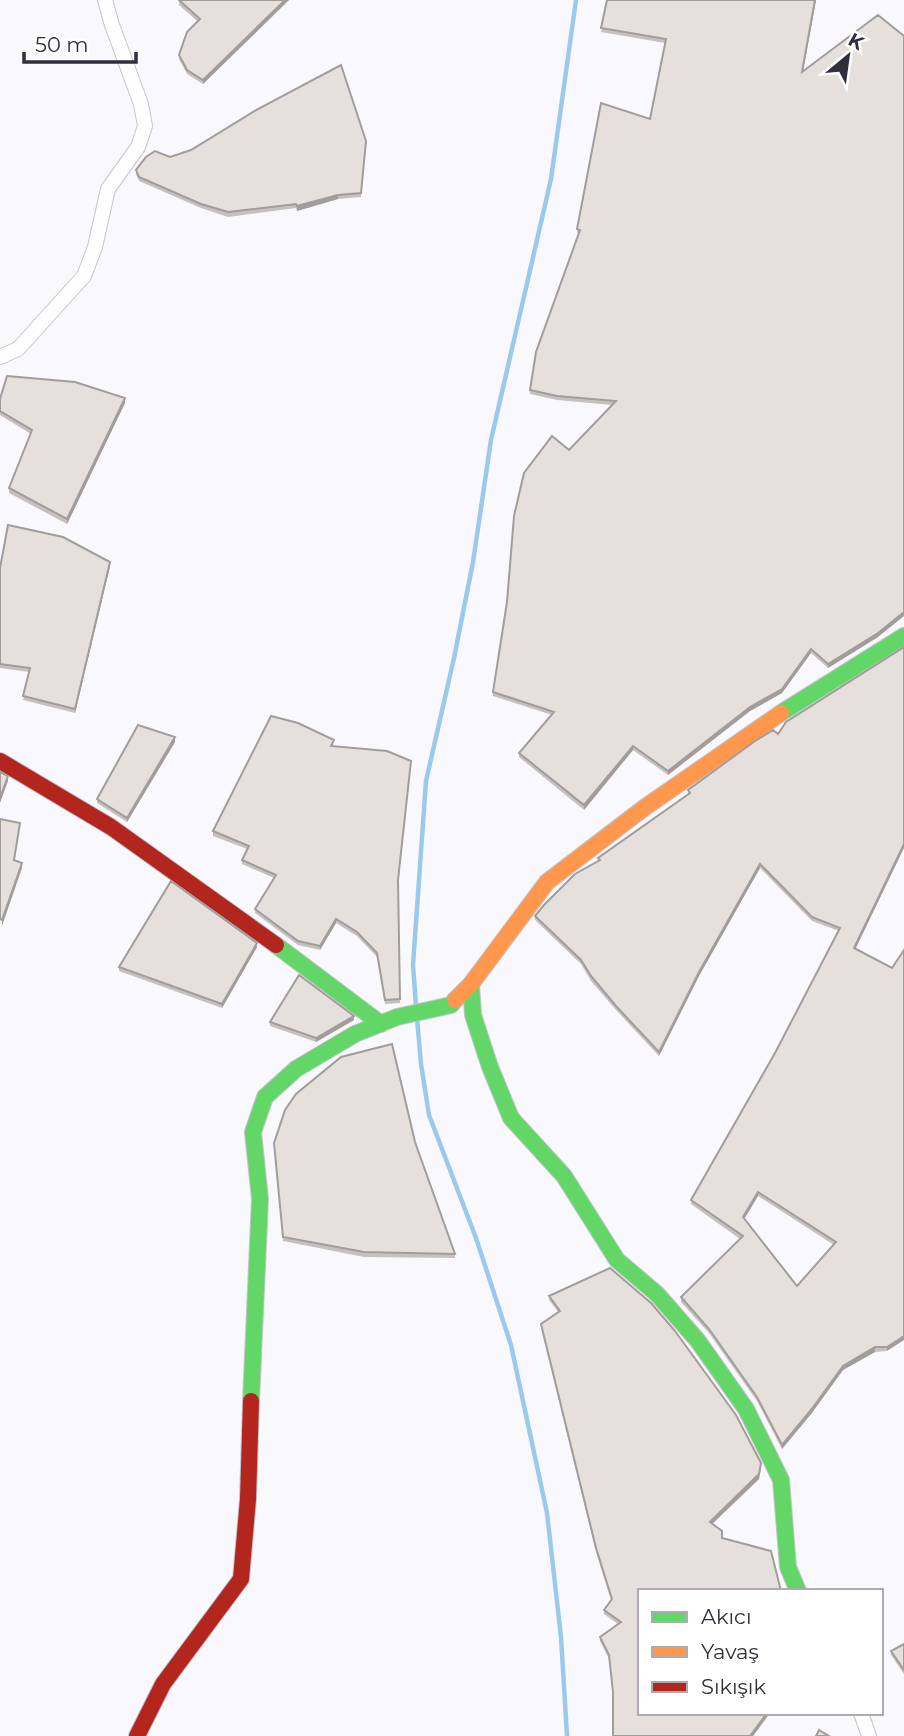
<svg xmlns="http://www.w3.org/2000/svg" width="904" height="1736" font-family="Montserrat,sans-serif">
	<rect width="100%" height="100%" fill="#f9f8fd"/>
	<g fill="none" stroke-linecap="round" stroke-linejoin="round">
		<!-- stream -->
		<path stroke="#9acaeb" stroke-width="4.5" d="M416 1006 413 965 426 781 454 658 473 562 491 440 551 179 576 0
			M417 1018 421 1064 429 1115 476 1238 511 1345 547 1513 561 1637 567 1736"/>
		<!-- street casing -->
		<g stroke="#c5c4cc" stroke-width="16">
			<path id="street" d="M0 357 18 349 84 276 95 247 108 189 138 147 145 126 141 104 112 25 105 0
				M861 1713 869 1736"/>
		</g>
		<!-- fast casing -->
		<g stroke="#c5c4cc" stroke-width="18">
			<path id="fast" d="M781 713 904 636
				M276 945 381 1024
				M471 984 473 1015 490 1067 511 1118 564 1176 617 1260 657 1294 698 1341 746 1409 781 1480 788 1567 798 1591
				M251 1401 260 1199 253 1132 265 1097 296 1069 355 1034 397 1017 451 1005 455 1000"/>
		</g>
		<!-- slow casing -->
		<g stroke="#c5c4cc" stroke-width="18">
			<path id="slow" d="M455 1000 471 984 547 882 644 808 781 713"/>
		</g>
		<!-- jam casing -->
		<g stroke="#c5c4cc" stroke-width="18">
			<path id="jam" d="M0 761 111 827 276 945
				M137 1736 163 1684 241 1579 248 1499 251 1401"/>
		</g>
		<!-- street -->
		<use href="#street" stroke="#fefeff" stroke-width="14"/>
		<!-- fast -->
		<use href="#fast" stroke="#63d668" stroke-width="16"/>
		<!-- slow -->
		<use href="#slow" stroke="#ff974d" stroke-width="16"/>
		<!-- jam -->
		<use href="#jam" stroke="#b3261e" stroke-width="16"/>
	</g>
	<!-- wall -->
	<path fill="#c6c1be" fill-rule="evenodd" d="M179 0H289L203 84 187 74 179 59V55L197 21 179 5Z
		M607 0H816L803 71 878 637 828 668 811 653 782 693 750 711 668 775 633 750 584 810 519 757V753L552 715 493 696V692L569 450 612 405 557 400 530 394V390L579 233H577V229L650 119 665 43 601 32Z
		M366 141 361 197 338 199 297 211 296 208 228 217 201 208 139 181 136 174V170L170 157Z
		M0 399 125 403 67 524 9 493V488L31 434 0 415Z
		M110 566 75 713 23 700 29 672 0 668V568Z
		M755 741 856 949 892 968 887 1351 875 1352 843 1370 811 1414 782 1449 757 1401 709 1333 681 1302V1297L740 1239 691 1204V1200L775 1053 839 931 812 921 760 868 699 976 659 1056 616 1010 591 981 581 964 535 920V916L598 861V858L688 794V790ZM758 1196 834 1245 797 1286 744 1219Z
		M175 742 127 822 97 803V799Z
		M334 744 333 746 398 884 400 1003 385 1004 377 957 357 936 336 923 320 950 298 945 255 913V909L274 878 242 864V860L247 849 213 836V831Z
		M257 947 222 1008 119 971V967Z
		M354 1020 316 1042 270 1026V1022Z
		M415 1142 455 1254V1258L364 1257 283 1241 274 1143Z
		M549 1296 761 1467 759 1479 712 1524 722 1538 770 1713 753 1736H613V1696L609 1659 600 1641V1637L618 1624 604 1614V1610L611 1600 596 1552 541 1328V1324L558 1312 549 1300Z
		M904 1644V1674L891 1655V1651Z"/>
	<!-- shaded-wall -->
	<path fill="#a19d9b" d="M285 0H289L203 84V80Z
		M815 0H816L802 76V72Z
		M338 195V199L297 211V206Z
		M125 398V403L67 524V519Z
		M110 562V566L75 713V709Z
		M904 612V616L878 637 828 668V664Z
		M811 649V653L782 693 750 711 668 775V771L750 707Z
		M175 737V742L127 822V818Z
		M633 746V750L584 810V805Z
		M8 776V781L0 803V798Z
		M904 844V848L854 952V948Z
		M22 863V868L2 926V920Z
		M760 864V868L699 976 659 1056V1052L699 972Z
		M336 919V923L320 950V946Z
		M257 943V947L222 1008V1004Z
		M354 1016V1020L316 1042V1038Z
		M758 1192V1196L743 1221V1217Z
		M904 1336V1340L887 1351V1347Z
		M875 1347V1352L843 1370 811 1414 782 1449V1445L843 1366Z
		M761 1463 759 1479 710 1526V1522Z
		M767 1713H770L753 1736H750Z"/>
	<!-- building -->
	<path fill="#e6e0dd" stroke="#a19d9b" stroke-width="2" fill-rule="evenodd" d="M179 0H285L203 80 187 70 179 55 187 32 200 19Z
		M607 0H815L802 72 878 15 904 36V612L878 633 828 664 811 649 782 689 750 707 668 771 633 746 584 805 519 753 554 712 493 692 507 602 514 516 524 473 552 436 569 450 616 401 557 396 530 390 536 352 580 230 577 229 601 103 650 119 666 39 601 28Z
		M341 65 366 141 361 193 338 195 297 206 296 204 228 212 201 204 139 177 136 170 146 157 155 151 170 157 191 150 256 110Z
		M7 376 75 382 125 398 67 519 9 488 32 430 0 411V399Z
		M8 525 63 537 110 562 75 709 23 696 30 668 0 664V568Z
		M904 647V844L854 948 892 968 904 950V1336L887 1347H875L843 1366 811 1410 782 1445 757 1397 709 1329 681 1297 743 1236 691 1200 775 1053 840 928 812 917 760 864 699 972 659 1052 616 1006 591 976 581 960 535 916 544 905 575 874 600 860 598 858 690 793 688 790 755 741 773 730 778 734 786 722ZM758 1192 836 1242 797 1286 743 1217Z
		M271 716 298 723 334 740 331 746 387 751 411 761 398 880 400 999 385 1000 377 953 357 932 336 919 320 946 298 941 255 909 276 875 242 860 249 846 213 831Z
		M138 725 175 737 127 818 97 799Z
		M0 772 8 776 0 798Z
		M0 819 20 823 14 860 22 863 2 920 0 919Z
		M171 881 257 943 222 1004 119 967Z
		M299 975 354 1016 316 1038 270 1022Z
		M392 1044 415 1142 455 1254 364 1252 283 1237 274 1143 285 1110 296 1094 341 1057Z
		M610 1268 651 1303 675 1331 736 1415 761 1463 759 1474 710 1522 722 1531V1538L771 1551 781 1591H640V1713H767L750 1736H613V1692L609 1655 600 1637 621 1622 604 1610 612 1599 596 1548 541 1324 560 1311 549 1296Z
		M904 1644V1670L891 1651Z
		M819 1730 829 1736H816Z"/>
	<!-- legend -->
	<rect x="638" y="1589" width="245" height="126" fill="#ffffff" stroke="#acabb1" stroke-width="2"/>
	<rect x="652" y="1612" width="35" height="10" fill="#63d668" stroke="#acabb1" stroke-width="2"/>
	<text x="701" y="1624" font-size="21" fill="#302e3b">Akıcı</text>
	<rect x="652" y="1647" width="35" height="10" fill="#ff974d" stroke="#acabb1" stroke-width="2"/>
	<text x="701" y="1659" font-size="21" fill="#302e3b">Yavaş</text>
	<rect x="652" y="1682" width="35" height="10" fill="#b3261e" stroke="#acabb1" stroke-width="2"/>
	<text x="701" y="1694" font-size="21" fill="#302e3b">Sıkışık</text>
	<!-- north arrow -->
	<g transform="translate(848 56) rotate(29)" stroke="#ffffff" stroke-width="5" paint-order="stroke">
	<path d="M0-5L12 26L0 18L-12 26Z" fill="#302e3b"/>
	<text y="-10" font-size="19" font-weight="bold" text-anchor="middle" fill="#302e3b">K</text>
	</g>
	<!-- scale -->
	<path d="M24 52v10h112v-10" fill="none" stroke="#302e3b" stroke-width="3.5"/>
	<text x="35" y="52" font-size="21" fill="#302e3b" stroke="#ffffff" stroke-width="5" paint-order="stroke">50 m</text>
</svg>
